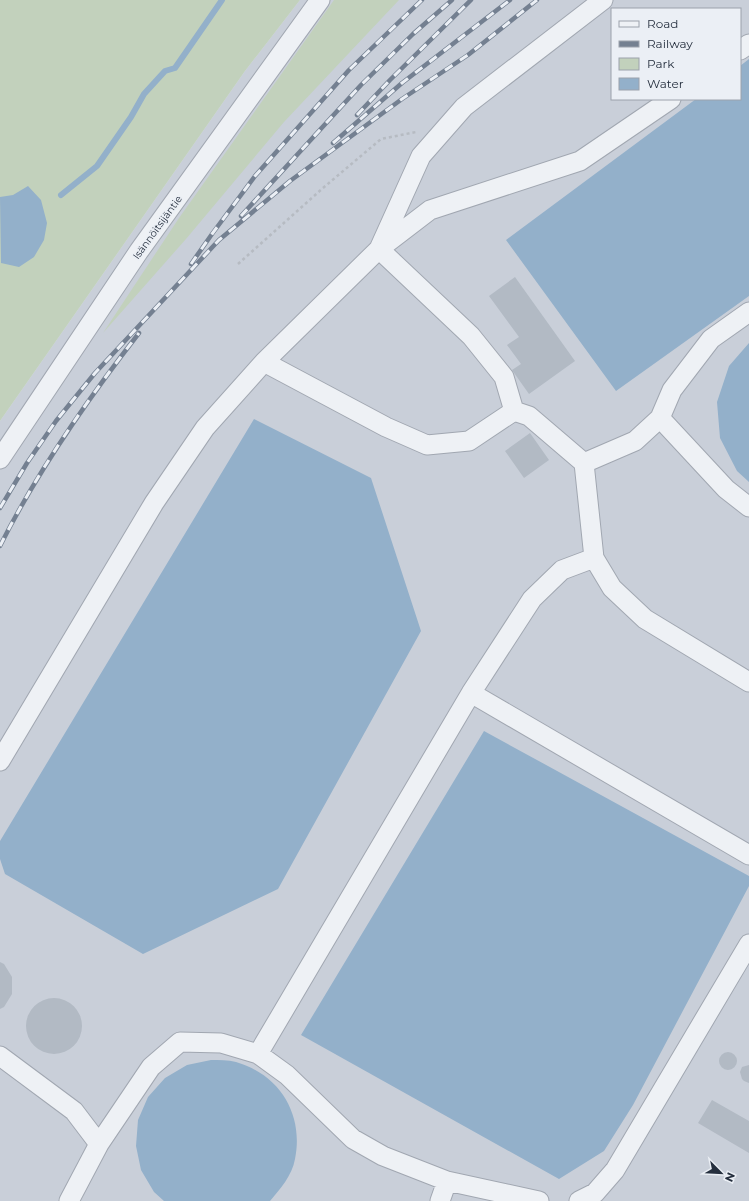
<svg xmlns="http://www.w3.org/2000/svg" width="749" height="1201" font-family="Montserrat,sans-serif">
	<rect width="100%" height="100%" fill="#dbe0e7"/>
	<!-- built -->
	<path fill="#c9cfd9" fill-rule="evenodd" d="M300 0H749V1201H0V421L245 71ZM612 9H740V99H612Z"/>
	<!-- green -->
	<path fill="#c2d1bc" d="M0 0H300L245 71 0 421Z
		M334 0H399L284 122 186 239 103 333 179 218Z"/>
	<!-- water -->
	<path fill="#93b0ca" d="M749 59V296L616 391 506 240 696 99H740V66Z
		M28 186 41 200 47 223 44 240 34 257 19 267 1 263 0 197 13 195Z
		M749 343V482L737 471 720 438 717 402 729 366Z
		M254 419 371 478 421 631 278 889 143 954 5 874 0 859V841Z
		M484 731 749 876V886L633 1105 604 1151 559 1179 301 1035Z
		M211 1060C219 1060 228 1060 236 1062 240 1063 244 1065 247 1066 285 1082 303 1120 295 1159 292 1176 280 1189 270 1201H164L154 1192 141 1170 136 1146 138 1120 148 1097 165 1078 187 1065Z"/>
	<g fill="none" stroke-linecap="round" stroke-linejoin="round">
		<!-- stream -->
		<path stroke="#93b0ca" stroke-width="6" d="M61 195 97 166 131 117 144 94 165 71 175 68 222 0"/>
	</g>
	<!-- building -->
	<path fill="#b2bac4" d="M515 277 575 361 529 394 512 370 521 364 507 345 519 337 489 296Z
		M530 433 549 460 524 478 505 451Z
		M0 962 4 964 12 977V994L4 1007 0 1009Z
		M26 1026a28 28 0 1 1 56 0a28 28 0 1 1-56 0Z
		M719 1061a9 9 0 1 1 18 0a9 9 0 1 1-18 0Z
		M749 1065V1083L744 1081 742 1079 740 1072 742 1067Z
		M712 1100 749 1121V1153L698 1123Z"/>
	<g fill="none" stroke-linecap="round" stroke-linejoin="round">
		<!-- minor casing -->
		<g stroke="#a1a7b1" stroke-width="21">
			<path id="minor" d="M740 50 749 44
				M264 362 386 427 427 445 469 441 514 411 529 416 584 463
				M514 411 504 377 471 336 379 249 421 156 464 107 603 0
				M660 418 726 489 749 507
				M0 459 139 251 320 0
				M594 558 612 588 645 619 749 682
				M471 693 532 599 562 570 594 558 584 463 635 441 660 418 672 390 711 339 749 312
				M0 761 154 503 205 428 264 362 379 249 430 210 580 161 671 99
				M258 1054 471 693 749 855
				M0 1056 74 1111 99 1144 151 1067 180 1042 221 1043 258 1054 287 1075 353 1139 383 1156 447 1181 539 1201
				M69 1201 99 1144
				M440 1201 447 1181
				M579 1201 595 1193 615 1170 749 944"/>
		</g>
		<!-- path -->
		<path stroke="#b6bbc2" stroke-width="2.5" stroke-dasharray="3 3" stroke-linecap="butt" d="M238 264 323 188 381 139 416 132"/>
		<!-- minor -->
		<use href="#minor" stroke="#eef1f5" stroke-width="19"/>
		<!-- rail casing -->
		<g stroke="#748091" stroke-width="4.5">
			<path id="rail" d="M357 115 390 80 471 0
				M333 143 402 83 510 0
				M241 216 361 85 413 34 452 0
				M191 264 212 234 255 176 349 70 422 0
				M0 508 27 463 56 421 95 373 219 240 290 181 402 99 468 55 537 0
				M0 546C38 470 87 400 139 333"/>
		</g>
		<!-- rail -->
		<use href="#rail" stroke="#ebeff5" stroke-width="3" stroke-dasharray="9" stroke-linecap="butt"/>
	</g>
	<g text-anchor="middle" stroke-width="3" stroke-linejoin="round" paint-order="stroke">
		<!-- street labels -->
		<g font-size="10" fill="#252f3e" stroke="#ebeff5">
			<text transform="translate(157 227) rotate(-54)" y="4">Isännöitsijäntie</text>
		</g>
	</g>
	<!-- legend -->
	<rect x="611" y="8" width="130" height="92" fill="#ebeff5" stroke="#9ca2ac"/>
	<rect x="619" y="21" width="20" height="6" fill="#eef1f5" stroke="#9ca2ac"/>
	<text x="647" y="28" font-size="12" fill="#252f3e">Road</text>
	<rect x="619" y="41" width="20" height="6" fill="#748091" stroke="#9ca2ac"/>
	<text x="647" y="48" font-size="12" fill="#252f3e">Railway</text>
	<rect x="619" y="58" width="20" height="12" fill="#c2d1bc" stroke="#9ca2ac"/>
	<text x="647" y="68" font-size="12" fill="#252f3e">Park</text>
	<rect x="619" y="78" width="20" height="12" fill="#93b0ca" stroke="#9ca2ac"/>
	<text x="647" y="88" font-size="12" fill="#252f3e">Water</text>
	<!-- north arrow -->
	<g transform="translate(721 1173) rotate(114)" stroke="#ebeff5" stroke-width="3" paint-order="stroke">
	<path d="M0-3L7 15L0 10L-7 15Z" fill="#252f3e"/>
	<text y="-6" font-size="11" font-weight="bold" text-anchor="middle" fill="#252f3e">N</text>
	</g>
</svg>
